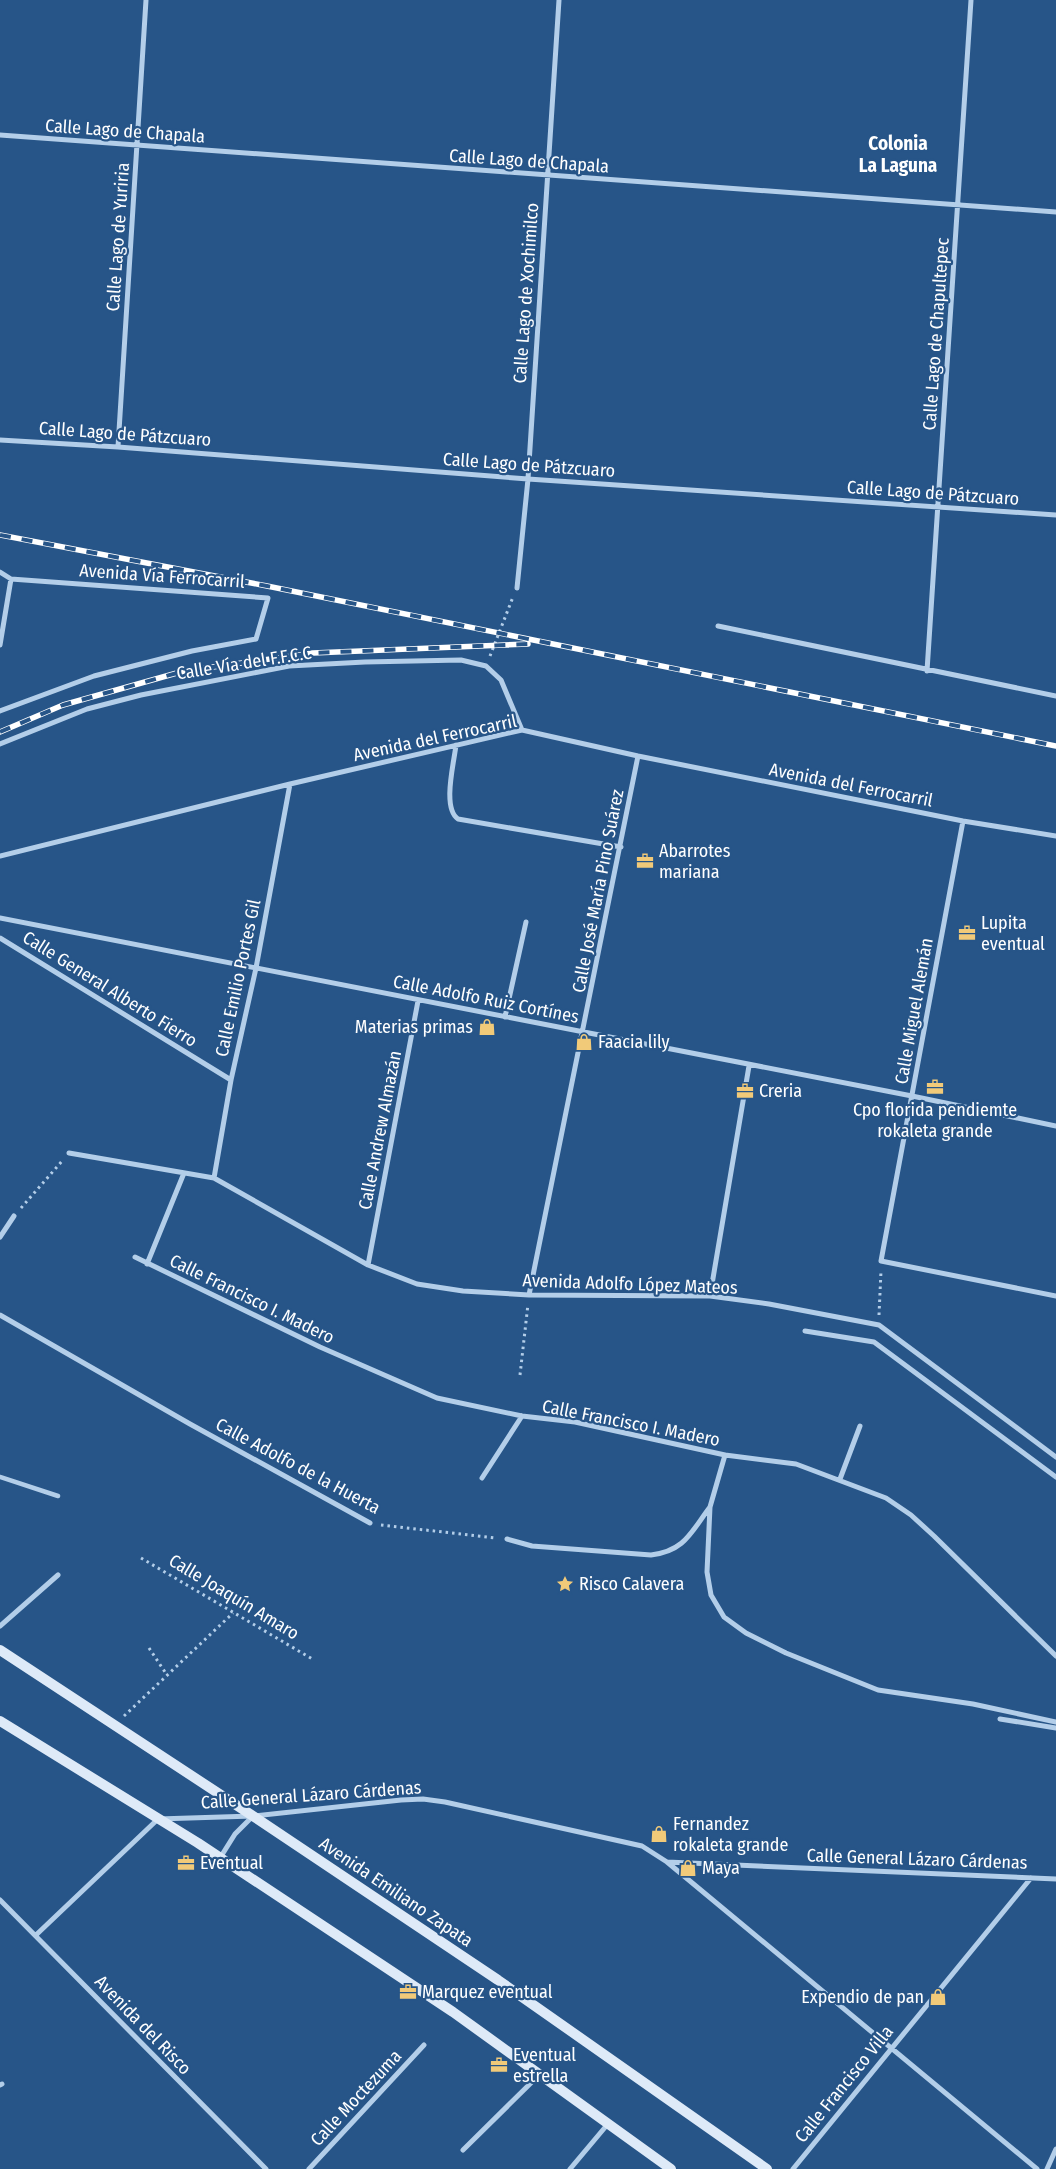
<svg xmlns="http://www.w3.org/2000/svg" width="1056" height="2169" font-family="'Fira Sans Condensed',sans-serif">
	<rect width="100%" height="100%" fill="#275588"/>
	<g fill="none" stroke-linecap="round" stroke-linejoin="round">
		<!-- path -->
		<path stroke="#b3cee9" stroke-width="3" stroke-dasharray="2.5 4" stroke-linecap="butt" d="M490 656 513 597
			M21 1208 63 1160
			M879 1315 881 1271
			M520 1375 528 1304
			M381 1525 496 1538
			M141 1558 314 1660
			M149 1648 167 1675
			M124 1716 233 1613"/>
		<!-- pedestrian -->
		<path stroke="#b3cee9" stroke-width="4.5" d="M0 1477 58 1496"/>
		<!-- minor -->
		<path stroke="#b3cee9" stroke-width="5" d="M0 135 1056 212
			M0 440 118 447 528 479 1056 515
			M118 447 146 0
			M0 572 11 579 268 598 256 639 192 651 94 676 0 711
			M517 588 528 479 559 0
			M718 626 1056 696
			M0 645 11 579
			M927 671 971 0
			M0 744 87 709 141 695 289 666 365 662 461 660 486 666 501 680 522 730
			M456 745C454 763 442 808 458 819L621 847
			M963 821 881 1261 1056 1296
			M0 856 290 784 522 730 638 756 963 821 1056 836
			M0 918 912 1096 1056 1126
			M0 938 231 1080
			M505 1017 526 922
			M69 1153 214 1178 368 1265 417 1284 463 1291 529 1295 710 1296 769 1304 879 1325 1056 1457
			M214 1178 231 1080 256 968 290 784
			M0 1237 14 1216
			M135 1257 320 1347 437 1398 522 1416 575 1422 725 1455 796 1464 886 1498 911 1515 934 1536 1056 1656
			M147 1264 184 1173
			M368 1265 418 1001
			M529 1295 638 756
			M710 1296 749 1066
			M0 1315 190 1424 370 1523
			M805 1331 874 1342 1056 1477
			M725 1455 710 1507 707 1572 711 1595 724 1617 746 1633 786 1653 878 1690 973 1704 1056 1722
			M482 1478 522 1416
			M840 1479 860 1426
			M507 1539 532 1546 651 1555C685 1551 691 1532 710 1507
			M0 1626 58 1575
			M1000 1719 1056 1728
			M220 1858 235 1834 253 1816
			M667 1862 1037 2169
			M0 1900 266 2169
			M36 1935 158 1819 253 1816 401 1800 423 1799 445 1802 642 1846 667 1862 1056 1879
			M0 2085 2 2084
			M463 2150 538 2076
			M309 2169 424 2045
			M570 2169 607 2125
			M793 2169 1031 1878
			M1047 2169 1056 2149"/>
		<!-- secondary -->
		<path stroke="#deeaf8" stroke-width="10" d="M0 1650 253 1816 498 1980 767 2169
			M0 1721 198 1843 453 2012 671 2169"/>
		<!-- rail casing -->
		<g stroke="#fff" stroke-width="5.5">
			<path id="rail" d="M0 535 267 586 1056 746
				M0 732 63 705 184 671 313 653 528 644"/>
		</g>
		<!-- rail -->
		<use href="#rail" stroke="#275588" stroke-width="4" stroke-dasharray="11" stroke-linecap="butt"/>
	</g>
	<!-- icons -->
	<defs>
		<g id="office-bare" transform="scale(1.35)"><path d="M-6-3h4V-5.5h4V-3h4V5H-6ZM-1-4.5V-3h2v-1.5ZM-6 0V1H6V0Z" fill="#f1ca79" stroke="#275588" stroke-width="2.5" paint-order="stroke"/></g>
		<g id="shop-bare" transform="scale(1.35)"><path d="M-5-2.5h2.3a2.7 3.5 0 0 1 5.4 0H5L5.5 6h-11ZM-1.5-2.5h3a1.5 2.3 0 0 0-3 0Z" fill="#f1ca79" stroke="#275588" stroke-width="2.5" paint-order="stroke"/></g>
		<g id="sight-bare" transform="scale(1.35)"><path d="M0-6L1.8-2.2L6-1.7L2.9 1.2L3.7 5.4L0 3.3L-3.7 5.4L-2.9 1.2L-6-1.7L-1.8-2.2Z" fill="#f1ca79" stroke="#275588" stroke-width="2.5" paint-order="stroke"/></g>
	</defs>
	<g fill-rule="evenodd">
		<use href="#office-bare" x="645" y="861"/>
		<use href="#office-bare" x="967" y="933"/>
		<use href="#shop-bare" x="487" y="1027"/>
		<use href="#shop-bare" x="584" y="1042"/>
		<use href="#office-bare" x="935" y="1087"/>
		<use href="#office-bare" x="745" y="1091"/>
		<use href="#sight-bare" x="565" y="1584"/>
		<use href="#shop-bare" x="659" y="1834"/>
		<use href="#office-bare" x="186" y="1863"/>
		<use href="#shop-bare" x="688" y="1868"/>
		<use href="#office-bare" x="408" y="1992"/>
		<use href="#shop-bare" x="938" y="1997"/>
		<use href="#office-bare" x="499" y="2065"/>
	</g>
	<g text-anchor="middle" stroke-width="4.5" stroke-linejoin="round" paint-order="stroke">
		<!-- street labels -->
		<g font-size="18" fill="#fff" stroke="#275588">
			<text transform="translate(125 131) rotate(4)" y="6">Calle Lago de Chapala</text>
			<text transform="translate(529 161) rotate(4)" y="6">Calle Lago de Chapala</text>
			<text transform="translate(118 237) rotate(-86)" y="6">Calle Lago de Yuriria</text>
			<text transform="translate(526 293) rotate(-86)" y="6">Calle Lago de Xochimilco</text>
			<text transform="translate(936 334) rotate(-86)" y="6">Calle Lago de Chapultepec</text>
			<text transform="translate(125 434) rotate(4)" y="6">Calle Lago de Pátzcuaro</text>
			<text transform="translate(529 465) rotate(4)" y="6">Calle Lago de Pátzcuaro</text>
			<text transform="translate(933 493) rotate(4)" y="6">Calle Lago de Pátzcuaro</text>
			<text transform="translate(162 576) rotate(4)" y="6">Avenida Vía Ferrocarril</text>
			<text transform="translate(244 663) rotate(-9)" y="6">Calle Vía del F.F.C.C</text>
			<text transform="translate(435 738) rotate(-12)" y="6">Avenida del Ferrocarril</text>
			<text transform="translate(851 785) rotate(11)" y="6">Avenida del Ferrocarril</text>
			<text transform="translate(598 891) rotate(-79)" y="6">Calle José María Pino Suárez</text>
			<text transform="translate(238 978) rotate(-78)" y="6">Calle Emilio Portes Gil</text>
			<text transform="translate(110 989) rotate(32)" y="6">Calle General Alberto Fierro</text>
			<text transform="translate(486 999) rotate(11)" y="6">Calle Adolfo Ruiz Cortínes</text>
			<text transform="translate(914 1011) rotate(-80)" y="6">Calle Miguel Alemán</text>
			<text transform="translate(380 1130) rotate(-79)" y="6">Calle Andrew Almazán</text>
			<text transform="translate(630 1284) rotate(2)" y="6">Avenida Adolfo López Mateos</text>
			<text transform="translate(252 1299) rotate(26)" y="6">Calle Francisco I. Madero</text>
			<text transform="translate(631 1423) rotate(11)" y="6">Calle Francisco I. Madero</text>
			<text transform="translate(298 1466) rotate(28)" y="6">Calle Adolfo de la Huerta</text>
			<text transform="translate(234 1597) rotate(31)" y="6">Calle Joaquín Amaro</text>
			<text transform="translate(311 1795) rotate(-4)" y="6">Calle General Lázaro Cárdenas</text>
			<text transform="translate(917 1859) rotate(2)" y="6">Calle General Lázaro Cárdenas</text>
			<text transform="translate(396 1892) rotate(34)" y="6">Avenida Emiliano Zapata</text>
			<text transform="translate(143 2025) rotate(46)" y="6">Avenida del Risco</text>
			<text transform="translate(844 2084) rotate(-51)" y="6">Calle Francisco Villa</text>
			<text transform="translate(356 2098) rotate(-47)" y="6">Calle Moctezuma</text>
		</g>
		<!-- poi labels -->
		<g font-size="18" fill="#fff" stroke="#275588" text-anchor="start">
			<text x="659" y="857">Abarrotes<tspan x="659" dy="21">mariana</tspan></text>
			<text x="981" y="929">Lupita<tspan x="981" dy="21">eventual</tspan></text>
			<text x="473" y="1033" text-anchor="end">Materias primas</text>
			<text x="598" y="1048">Faacia lily</text>
			<text x="759" y="1097">Creria</text>
			<text x="935" y="1116" text-anchor="middle">Cpo florida pendiemte<tspan x="935" dy="21">rokaleta grande</tspan></text>
			<text x="579" y="1590">Risco Calavera</text>
			<text x="673" y="1830">Fernandez<tspan x="673" dy="21">rokaleta grande</tspan></text>
			<text x="200" y="1869">Eventual</text>
			<text x="702" y="1874">Maya</text>
			<text x="422" y="1998">Marquez eventual</text>
			<text x="924" y="2003" text-anchor="end">Expendio de pan</text>
			<text x="513" y="2061">Eventual<tspan x="513" dy="21">estrella</tspan></text>
		</g>
		<!-- neighbourhood labels -->
		<g font-size="19" font-weight="bold" fill="#fff" stroke="#275588">
			<text x="898" y="150">Colonia<tspan x="898" dy="22">La Laguna</tspan></text>
		</g>
	</g>
</svg>
